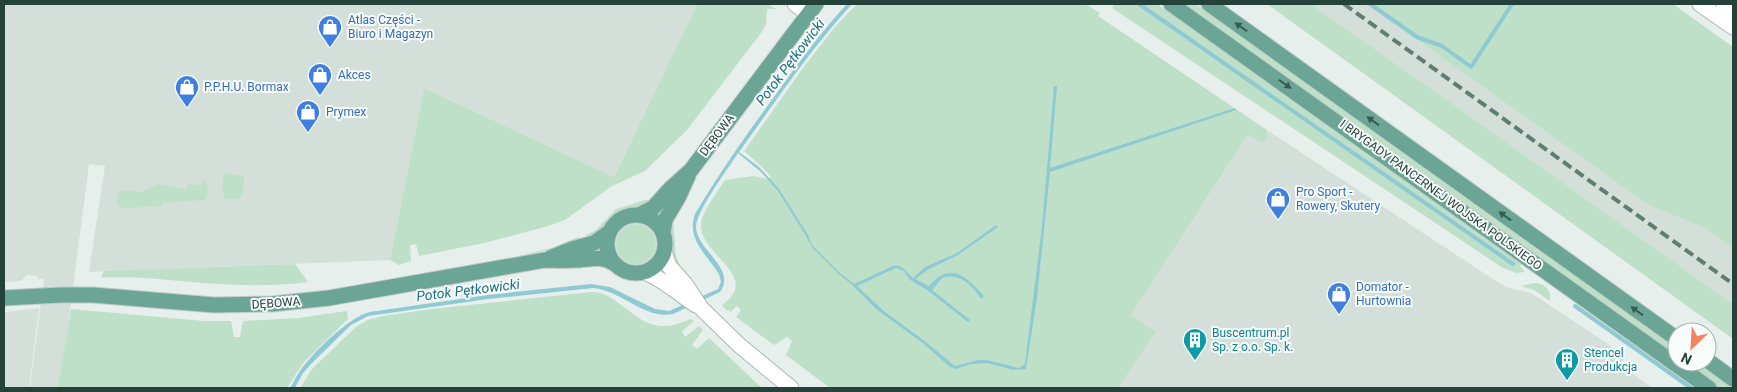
<svg xmlns="http://www.w3.org/2000/svg" width="1737" height="392" font-family="Roboto,sans-serif">
	<rect width="100%" height="100%" fill="#e6efeb"/>
	<!-- built -->
	<path fill="#d4dfda" d="M4 4H697L614 177 424 88 390 260 89 272 105 166 89 164 60 388H30L44 279H38L37 276 27 275 21 281 4 282Z
		M1311 4H1367L1648 205 1705 228 1733 249V304L1474 119Z
		M1267 130 1499 283 1509 288 1531 293 1626 356 1620 364 1652 388H1118L1156 332 1131 315 1249 134 1268 133Z
		M39 308 29 388H4V312Z"/>
	<!-- green -->
	<path fill="#bfe0c8" d="M697 4H767L776 9H767L766 24 761 33 687 130 645 171 612 186 565 220 545 227 484 243 419 256 416 244 410 245 411 261 399 265 390 260 424 88 614 177Z
		M857 4H1085L1100 13 1098 16 1267 130V137L1263 143 1248 135 1131 315 1156 332 1118 388H830L786 355 792 341 787 337 774 345 736 317 741 310 737 306 730 312 729 310 727 311 722 305C763 276 698 254 701 224 702 212 718 191 725 180L753 176 767 179 771 177C763 167 753 159 744 151L803 68 834 28Z
		M1113 4H1157L1522 264 1520 266 1525 272 1516 273 1503 268 1112 8 1114 5Z
		M1180 4H1196L1224 22 1677 347V358Z
		M1267 4H1311L1474 119 1733 304V339Z
		M1367 4H1673L1733 47V249L1705 228 1648 205Z
		M224 173 244 176 243 193 238 199H225L222 187Z
		M202 180H205C209 186 208 196 205 200L162 203V206L122 208 116 202 119 191 127 190 141 192 159 184 187 189V184L201 185Z
		M645 200H650L641 209 627 211 619 214 611 220 604 230 588 240 586 235 596 230 616 209Z
		M673 219 676 256 680 266 677 269C669 253 664 236 673 219Z
		M616 244a20 20 0 1 1 40 0a20 20 0 1 1-40 0Z
		M579 237 580 242 516 258 424 274 423 273 514 257 551 248Z
		M295 264 308 282C254 289 201 283 147 278 132 277 117 278 101 277L104 271Z
		M1535 283C1546 284 1551 290 1550 301L1534 290 1521 286Z
		M591 292C602 292 609 296 617 302 625 307 631 313 639 318 656 330 674 327 691 319L694 321 682 331 685 337 699 326 703 330 692 345 697 349 709 338 762 388H300L312 369 357 326 368 320 383 316 432 309Z
		M71 309 204 321H231L234 337H240L243 321 298 318 347 311 348 319 303 363 287 388H58Z
		M1682 362H1698L1733 388H1719Z"/>
	<!-- water -->
	<path fill="#8ec9d4" d="M847 4H852C810 50 775 102 739 152L759 167 779 189 808 235 811 244 840 273 854 284 893 266C904 264 905 272 913 278L925 267 957 253 996 225 998 227 958 255 929 269 915 279 929 286C951 260 966 277 984 296L981 299C973 286 959 272 942 278L932 290 970 320 968 322 927 290 910 280 904 271 896 268 857 286 885 312 926 342 955 366 978 360H986L1019 368 1025 364 1042 226 1054 86H1057L1050 168 1235 108 1236 110 1050 172 1037 298 1026 369 1013 370 988 363 971 364 956 369 950 367 924 344 876 309 851 284 839 274 811 246 806 236 778 191 761 172 738 153C728 169 696 211 696 227 697 251 737 268 720 292L673 314C645 320 621 290 593 288L488 299 368 316 351 325 312 363 303 373 295 388H290C294 382 297 374 302 368 316 350 349 317 370 312L488 295 591 284 610 287 655 309 669 311 718 289 721 282 719 274C707 255 686 239 695 214 719 173 746 135 774 97 797 65 820 33 847 4Z"/>
	<g fill="none" stroke-linecap="round" stroke-linejoin="round">
		<!-- stream -->
		<path stroke="#8ec9d4" stroke-width="4" d="M1139 4 1513 264
			M1370 4 1417 37 1442 46 1471 67 1512 4
			M1575 306 1691 388"/>
		<!-- minor casing -->
		<g stroke="#a8b8b2" stroke-width="17">
			<path id="minor" d="M795 4 808 14
				M1700 4 1733 27
				M1724 4 1733 11
				M664 252 669 266 685 284 701 308 739 345 791 388
				M644 272C661 277 680 295 696 305"/>
		</g>
		<!-- major casing -->
		<g stroke="#c2cac8" stroke-width="17">
			<path id="major" d="M1171 4 1709 388
				M1209 4 1677 339
				M607 244a29 29 0 1 1 58 0a29 29 0 1 1-58 0Z
				M639 215 653 208 670 189 691 170 816 4
				M663 233 665 220 679 196 688 176
				M550 258 572 249 594 243 608 233
				M4 298 61 295H93L214 305 272 304 329 298 545 260C555 260 565 261 574 260 588 260 601 255 613 263
				M1707 360 1733 379"/>
		</g>
		<!-- minor -->
		<use href="#minor" stroke="#fff" stroke-width="15"/>
		<!-- major -->
		<use href="#major" stroke="#6aa596" stroke-width="15"/>
		<!-- rail -->
		<path stroke="#5f7d75" stroke-width="4" stroke-dasharray="10 5" stroke-linecap="butt" d="M1344 4 1733 284"/>
	</g>
	<!-- one-way arrows -->
	<defs><path id="oneway-solid" d="M-6-.8H1V-3.2L6.5 0L1 3.2V.8H-6Z" transform="scale(1.25)"/></defs>
	<g fill="#365b51">
		<use href="#oneway-solid" transform="translate(1241 27) rotate(-144)"/>
		<use href="#oneway-solid" transform="translate(1285 84) rotate(35)"/>
		<use href="#oneway-solid" transform="translate(1373 121) rotate(-144)"/>
		<use href="#oneway-solid" transform="translate(1505 216) rotate(-144)"/>
		<use href="#oneway-solid" transform="translate(1637 311) rotate(-144)"/>
	</g>
	<!-- icons -->
	<defs>
		<g id="shop-pin" transform="scale(1.25)"><path d="M0 17L-7.5 6A9.5 9.5 0 1 1 7.5 6Z" fill="#3f7fe0" stroke="#f7fbf9"/><path d="M-5-2.5h2.3a2.7 3.5 0 0 1 5.4 0H5L5.5 6h-11ZM-1.5-2.5h3a1.5 2.3 0 0 0-3 0Z" fill="#fff"/></g>
		<g id="building-pin" transform="scale(1.25)"><path d="M0 17L-7.5 6A9.5 9.5 0 1 1 7.5 6Z" fill="#0f9aa8" stroke="#f7fbf9"/><path d="M-4-6H4V6H1V3H-1V6H-4ZM-2.5-4.3h1.7v1.8h-1.7ZM.8-4.3h1.7v1.8H.8ZM-2.5-1h1.7V.8h-1.7ZM.8-1h1.7V.8H.8Z" fill="#fff"/></g>
	</defs>
	<g fill-rule="evenodd">
		<use href="#shop-pin" x="330" y="27"/>
		<use href="#shop-pin" x="320" y="75"/>
		<use href="#shop-pin" x="187" y="87"/>
		<use href="#shop-pin" x="308" y="112"/>
		<use href="#shop-pin" x="1278" y="199"/>
		<use href="#shop-pin" x="1339" y="294"/>
		<use href="#building-pin" x="1195" y="340"/>
		<use href="#building-pin" x="1567" y="360"/>
	</g>
	<g text-anchor="middle" stroke-width="4" stroke-linejoin="round" paint-order="stroke">
		<!-- shop labels -->
		<g font-size="12" fill="#366cbe" stroke="#f7fbf9" text-anchor="start">
			<text x="348" y="24">Atlas Części -<tspan x="348" dy="14">Biuro i Magazyn</tspan></text>
			<text x="338" y="79">Akces</text>
			<text x="204" y="91">P.P.H.U. Bormax</text>
			<text x="326" y="116">Prymex</text>
			<text x="1296" y="196">Pro Sport -<tspan x="1296" dy="14">Rowery, Skutery</tspan></text>
			<text x="1356" y="291">Domator -<tspan x="1356" dy="14">Hurtownia</tspan></text>
		</g>
		<!-- street labels -->
		<g font-size="12" fill="#24423a" stroke="#f7fbf9">
			<text transform="translate(717 135) rotate(-53)" y="4">DĘBOWA</text>
			<text transform="translate(1441 195) rotate(36)" y="4">I BRYGADY PANCERNEJ WOJSKA POLSKIEGO</text>
			<text transform="translate(276 303) rotate(-4)" y="4">DĘBOWA</text>
		</g>
		<!-- culture labels -->
		<g font-size="12" fill="#0d838f" stroke="#f7fbf9" text-anchor="start">
			<text x="1212" y="337">Buscentrum.pl<tspan x="1212" dy="14">Sp. z o.o. Sp. k.</tspan></text>
			<text x="1584" y="357">Stencel<tspan x="1584" dy="14">Produkcja</tspan></text>
		</g>
		<!-- water labels -->
		<g font-size="14" font-style="italic" fill="#1c6f80" stroke="#f7fbf9">
			<text transform="translate(790 62) rotate(-53)" y="5">Potok Pętkowicki</text>
			<text transform="translate(468 290) rotate(-7)" y="5">Potok Pętkowicki</text>
		</g>
	</g>
	<!-- border -->
	<rect width="1737" height="392" fill="none" stroke="#24423a" stroke-width="10"/>
	<!-- north arrow -->
	<g transform="translate(1692 347) rotate(205)"><circle r="24" fill="#f7fbf9" stroke="#a3b1ad"/>
	<path d="M0-4L9 19L0 12L-9 19Z" fill="#f4845f"/>
	<text y="-8" font-size="14" font-weight="bold" text-anchor="middle" fill="#24423a">N</text>
	</g>
</svg>
